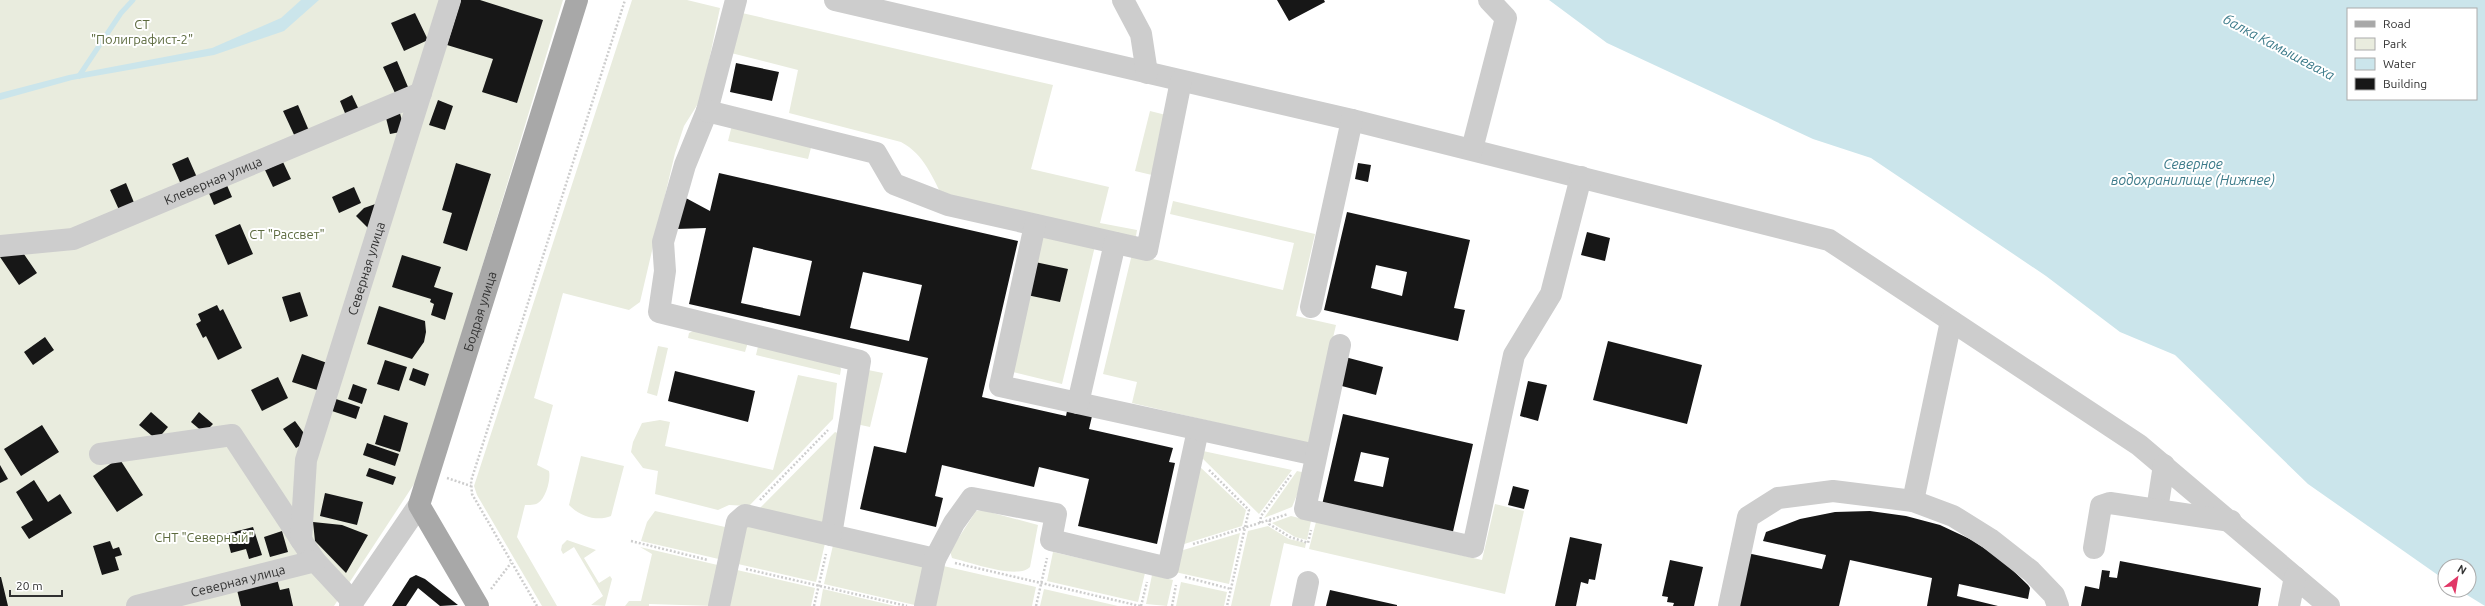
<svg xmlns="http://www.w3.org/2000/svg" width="2485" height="606" font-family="Ubuntu,sans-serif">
	<rect width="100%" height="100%" fill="#fff"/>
	<!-- green -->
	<path fill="#e9ecde" d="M0 0H563L418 478 334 606H0Z
		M632 0H687L720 8 701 99 684 126 675 153 640 302 629 310 563 293 534 398 553 405 537 465 549 471C551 479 546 498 538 503 535 505 529 505 525 505L517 537 557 606H542L477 495 474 486Z
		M742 13 1053 85 1031 169 1109 187 1100 223 1137 230 1135 242 944 200C933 178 924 154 901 142L789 113 798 70 731 53Z
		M1150 111 1166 115 1152 175 1135 171Z
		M732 125 812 144 808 159 728 141Z
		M1173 201 1315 234 1296 316 1336 325 1308 444 1132 403 1137 382 1103 374 1132 254 1283 290 1294 243 1170 214Z
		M1042 233 1095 246 1062 384 1009 371Z
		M699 328 749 339 745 352 688 338 689 333Z
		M759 342 837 361 841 369 840 375 756 355Z
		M658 346 668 348 657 396 647 393Z
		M868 370 883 373 870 427 856 424Z
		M798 375 837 383 833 419 749 506 729 505 718 510 655 494 658 471 643 468 631 452 633 442 642 423 660 420 670 422 665 446 773 470Z
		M835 432 840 434 824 525 755 513Z
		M1203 451 1292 470 1259 514 1201 457Z
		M581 456 624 466 611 516C597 522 579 516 569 505Z
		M1199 466 1246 510 1242 526 1181 545Z
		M1297 471 1306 473 1292 507 1264 518Z
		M1495 504 1524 511 1505 594 1309 549 1316 522 1482 560Z
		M982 510 1038 525 1030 567C1018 580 969 562 952 558L950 551 976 511Z
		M655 511 725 527 728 531 723 560 641 541 647 522Z
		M1291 516 1311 521 1307 540 1295 537 1272 523Z
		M748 521 826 539 816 582 738 564Z
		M1268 526 1289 539 1306 543 1305 548 1284 543 1270 606H1231L1248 531Z
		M1240 533 1229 584 1175 572 1180 551Z
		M567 540 596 550 584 558 599 583 610 576 612 579 605 606 591 605 603 596 574 547 563 554 561 550 562 545Z
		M834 541 931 563 919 606 824 584Z
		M640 547 722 566 713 606 649 604V606H625L629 601H641L652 554Z
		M1053 552 1145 573 1138 602 1047 581Z
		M939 565 1036 587 1032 606H930Z
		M737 570 815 588 811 606H729Z
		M1152 575 1173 580 1167 606 1146 604Z
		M1181 582 1227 592 1224 606H1176Z
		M823 589 895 606H820Z
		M1044 589 1118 606H1040Z"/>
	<!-- water -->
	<path fill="#cbe5eb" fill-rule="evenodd" d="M301 0H319L284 31 214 55 72 80 0 100V93L69 75 212 48 281 18Z
		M1549 0H2485V606L2459 590H2469V566H2445V580L2308 484 2175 355 2120 332 2046 276 1871 158 1813 139 1607 43ZM2348 9H2476V99H2348Z"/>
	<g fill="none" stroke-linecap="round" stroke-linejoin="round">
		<!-- stream -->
		<path stroke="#cbe5eb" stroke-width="5" d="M79 76 121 13 133 0"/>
	</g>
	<!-- building -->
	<path fill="#171717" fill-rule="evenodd" d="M461 0H480L543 20 517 103 482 92 493 59 447 45Z
		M1277 0H1324L1325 2 1289 21Z
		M415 13 428 40 404 51 391 23Z
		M397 61 408 87 395 93 383 67Z
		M736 63 779 72 772 101 730 92Z
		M352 95 360 112 347 118 340 101Z
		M438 100 453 106 445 130 429 125Z
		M298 105 310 133 296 139 283 111Z
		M399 110 405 131 390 134 385 114Z
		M188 157 199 182 183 189 172 164Z
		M283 162 291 179 273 187 265 170Z
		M456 163 491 174 467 251 443 243 452 213 442 210Z
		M1358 163 1371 165 1368 182 1355 179Z
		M719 173 1018 241 982 397 1066 416 1068 406 1093 412 1089 429 1173 448 1169 462 1175 463 1157 544 1078 526 1089 479 1039 467 1034 487 942 465 935 496 943 498 936 527 860 509 874 446 906 453 928 358 689 304 706 228 676 229 684 197 710 211ZM753 247 812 261 800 316 741 303ZM863 272 922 285 909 341 850 328Z
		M126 183 135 205 120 212 110 190Z
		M226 183 232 197 214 205 208 191Z
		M354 187 361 203 339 213 332 197Z
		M384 201 372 232 356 216 364 208Z
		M1347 212 1470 240 1454 308 1465 310 1458 341 1324 310ZM1376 265 1407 272 1402 296 1371 288Z
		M240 224 253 254 228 265 215 235Z
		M1587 232 1610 238 1605 261 1581 255Z
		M17 244 37 273 19 285 0 257Z
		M402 255 441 267 434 287 453 293 445 320 431 315 434 304 430 302 431 299 392 287Z
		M1035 262 1068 269 1060 302 1027 295Z
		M300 292 308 316 290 322 282 297Z
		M217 305 220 311 223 309 242 348 218 360 206 336 203 338 196 324 201 321 198 314Z
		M379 306 425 321 426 332 424 342 412 359 367 344Z
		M45 337 54 350 33 365 24 352Z
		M1608 341 1702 365 1687 424 1593 400Z
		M302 354 330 364 320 391 292 382Z
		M1345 357 1383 367 1376 395 1338 385Z
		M385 360 407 367 399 391 377 384Z
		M413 368 429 374 425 386 409 380Z
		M675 371 755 391 748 422 668 401Z
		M278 377 288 398 262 411 251 390Z
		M1528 381 1547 385 1538 421 1520 416Z
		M353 384 367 389 362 404 348 399Z
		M336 399 360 407 356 419 332 411Z
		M151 412 168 427 157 440 139 425Z
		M199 412 213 424 204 433 191 422Z
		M1343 414 1473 444 1452 536 1322 505ZM1361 452 1389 458 1383 487 1354 481Z
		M384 415 408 423 400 452 375 444Z
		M295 421 309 440 296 448 283 429Z
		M42 425 59 452 21 476 4 449Z
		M367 443 399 454 395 466 363 455Z
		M119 458 143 495 117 512 93 476Z
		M0 465 8 479 0 483Z
		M369 468 396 477 393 485 366 476Z
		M34 480 48 502 60 494 72 513 29 539 21 527 33 520 16 492Z
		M1513 486 1529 490 1524 509 1508 505Z
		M325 493 363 502 357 525 320 516Z
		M1870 511 1906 516 1940 525 1972 540 2002 560 2028 585 2030 588 2028 599 1959 584 1957 596 1998 606H1927L1932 578 1850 560 1839 606H1735L1747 553 1822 569 1826 555 1763 541 1766 532 1800 519 1835 512Z
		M313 522 342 525 368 535 346 573 315 541Z
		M253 527 262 555 249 559 246 549 231 553 226 534Z
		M282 531 288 552 270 557 264 537Z
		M1570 537 1602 544 1595 580 1589 579 1588 584 1581 582 1576 606H1555Z
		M110 541 113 549 119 547 122 555 115 557 119 570 102 575 93 546Z
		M1670 560 1703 567 1694 606H1673L1674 603 1667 602 1668 597 1662 596Z
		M2120 561 2261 588 2258 606H2081L2085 586 2099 589 2102 570 2110 571 2109 577 2117 578Z
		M276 575 280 590 289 588 293 606H241L236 586Z
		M416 575 425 579 458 605 440 606 418 588 406 606H392L410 578Z
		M0 577H1L8 606H0Z
		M1330 590 1397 605V606H1326Z"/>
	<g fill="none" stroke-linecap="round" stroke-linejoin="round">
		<!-- path -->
		<path stroke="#cdcdcd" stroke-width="2.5" stroke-dasharray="2 2" stroke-linecap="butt" d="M1209 470 1249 510 1227 606
			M447 478 471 486
			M760 500 828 430
			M1270 520 1269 524 1290 537 1308 543 1311 530
			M1260 523 1261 516 1291 475
			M631 541 708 560
			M1193 544 1288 514
			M955 563 1140 606
			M746 569 907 606
			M1185 577 1231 589
			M491 589 511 563
			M537 606 472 494 471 481 625 0
			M814 606 826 554
			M1036 606 1047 558
			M1141 606 1147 582
			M1172 606 1176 585"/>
		<!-- minor -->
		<g stroke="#cdcdcd" stroke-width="22">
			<path d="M736 0 707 111 685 165 663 242 665 271 659 312 860 361 831 535 935 559 954 523 972 498 1056 514 1051 540 1168 568 1198 430"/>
			<path d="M835 0 1352 120 1829 240 2139 445 2329 606"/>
			<path d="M1123 0 1141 34 1147 73"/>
			<path d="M707 111 876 153 894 184 948 205 1147 250 1181 81"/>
			<path d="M1472 149 1506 18 1489 0"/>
			<path d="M1035 225 1000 386 1316 455"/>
			<path id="s1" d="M0 246 73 239 421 93"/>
			<path d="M1311 307 1352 120"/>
			<path d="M1340 345 1305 509 1473 547 1514 355 1551 294 1581 177"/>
			<path d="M1078 403 1115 243"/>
			<path d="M100 454 232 435 315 561 353 602"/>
			<path d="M1913 501 1951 321"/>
			<path d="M2157 510 2164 465"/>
			<path id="s2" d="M301 540 306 460 450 0"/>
			<path d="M2094 548 2101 506 2110 503 2231 521"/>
			<path id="s3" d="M137 606 315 561"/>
			<path d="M350 606 419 505"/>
			<path d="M719 606 737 522 745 515 831 535"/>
			<path d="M925 606 935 559"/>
			<path d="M1303 606 1308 582"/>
			<path d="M1729 606 1748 517 1778 498 1833 491 1913 501 1953 516 1990 539 2031 571 2054 595 2058 606"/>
			<path d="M2289 606 2295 577"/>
		</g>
		<!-- major -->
		<path stroke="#a8a8a8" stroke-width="22" id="s4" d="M478 606 419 505 577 0"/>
	</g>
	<g text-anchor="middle" stroke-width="4" stroke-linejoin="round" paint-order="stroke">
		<!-- park labels -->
		<g font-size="13" fill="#5c6a3e" stroke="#fff">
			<text x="142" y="29">СТ<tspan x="142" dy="15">"Полиграфист-2"</tspan></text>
			<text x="287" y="239">СТ "Рассвет"</text>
			<text x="204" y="542">СНТ "Северный"</text>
		</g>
		<!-- street labels -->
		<g font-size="13" fill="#303030" stroke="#fff">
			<text dy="5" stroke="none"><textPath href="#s1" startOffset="225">Клеверная улица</textPath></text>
			<text dy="5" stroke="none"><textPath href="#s2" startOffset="281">Северная улица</textPath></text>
			<text dy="5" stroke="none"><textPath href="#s4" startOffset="320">Бодрая улица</textPath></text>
			<text dy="5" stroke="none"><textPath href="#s3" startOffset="104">Северная улица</textPath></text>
		</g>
		<!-- water labels -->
		<g font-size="14" font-style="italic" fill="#3d7b8a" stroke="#fff">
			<text transform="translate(2279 47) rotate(28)" y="5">балка Камышеваха</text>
			<text x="2193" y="169">Северное<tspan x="2193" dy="16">водохранилище (Нижнее)</tspan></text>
		</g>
	</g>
	<!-- legend -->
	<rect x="2347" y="8" width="130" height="92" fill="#ffffff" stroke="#acacac"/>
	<rect x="2355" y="21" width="20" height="6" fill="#a8a8a8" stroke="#acacac"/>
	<text x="2383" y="28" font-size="12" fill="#303030">Road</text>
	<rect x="2355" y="38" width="20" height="12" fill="#e9ecde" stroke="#acacac"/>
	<text x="2383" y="48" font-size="12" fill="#303030">Park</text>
	<rect x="2355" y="58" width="20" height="12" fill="#cbe5eb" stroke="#acacac"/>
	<text x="2383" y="68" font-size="12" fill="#303030">Water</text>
	<rect x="2355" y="78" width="20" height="12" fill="#171717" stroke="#acacac"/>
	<text x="2383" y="88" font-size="12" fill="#303030">Building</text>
	<!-- north arrow -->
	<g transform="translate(2457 578) rotate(31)"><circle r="19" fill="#ffffff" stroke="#acacac"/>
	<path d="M0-3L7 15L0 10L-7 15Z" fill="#e13867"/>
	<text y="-6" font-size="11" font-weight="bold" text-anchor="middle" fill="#303030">N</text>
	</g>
	<!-- scale -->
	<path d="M10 590v6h52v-6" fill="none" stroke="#303030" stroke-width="2"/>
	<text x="16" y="590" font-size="12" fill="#303030" stroke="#ffffff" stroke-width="3" paint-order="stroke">20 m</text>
</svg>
